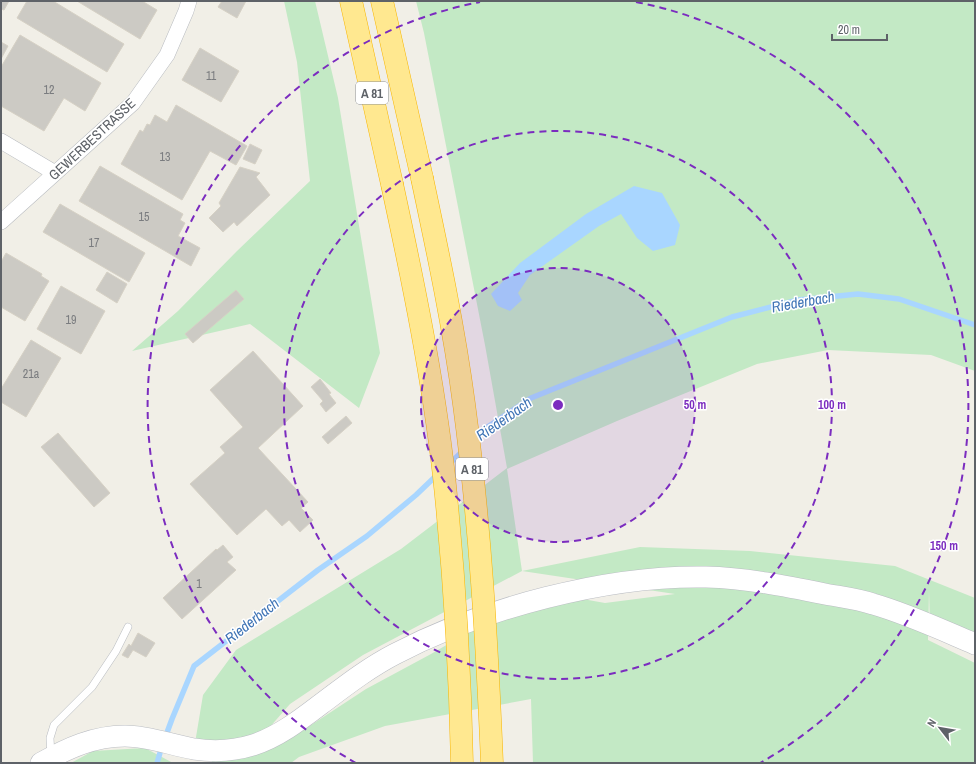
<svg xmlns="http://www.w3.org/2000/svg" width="976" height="764" font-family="'Archivo Narrow',sans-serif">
	<rect width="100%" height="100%" fill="#f1efe7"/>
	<!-- green -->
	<path fill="#c3e9c5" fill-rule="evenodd" d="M284 1H315L338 98 380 353 359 408 250 324 132 351 178 311 237 251 310 181 297 62Z
		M416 1H975V371L931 355 828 350 757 364 617 421 507 469 522 571 640 547 750 551 895 566 975 598V644L930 625 929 591 928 640 975 663V763H533L531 699 385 726 299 757 291 763H212L213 751 194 749 203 695 236 650 401 549 507 468 485 345 424 33ZM522 571 675 594 605 603 560 595 510 608 431 654 366 689 302 731 255 744 290 704 363 655Z
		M145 748 173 763H71L93 751Z"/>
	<!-- water -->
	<path fill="#a9d6ff" d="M634 186 662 193 680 225 675 245 653 251 637 238 621 214 599 226 530 275 518 293 522 300 510 311 498 306 491 294 520 263 586 214Z"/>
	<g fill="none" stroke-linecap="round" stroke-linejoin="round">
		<!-- stream -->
		<path stroke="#a9d6ff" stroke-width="5.5" d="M474 440 486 428 531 398 732 317 798 300 858 294 899 299 975 325
			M448 465 465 449
			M165 738 172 719 194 666 318 570 367 536 416 495 439 473
			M157 763 162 746"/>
	</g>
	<!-- building -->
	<path fill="#cccac4" stroke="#d6d1c5" d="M1 1H9L4 10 1 9Z
		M27 1H53L124 44 107 72 17 18Z
		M77 1H142L157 10 140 39Z
		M222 1H246L237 18 218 7Z
		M20 35 101 83 85 111 64 98 44 131 1 106V67Z
		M1 42 8 46 1 59Z
		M200 48 239 71 221 102 182 80Z
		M176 105 247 146 236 165 210 151 182 200 121 164 140 130 143 132 147 124 150 125 155 115 167 122Z
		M250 144 262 150 255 164 243 159Z
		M100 166 183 214 180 220 185 223 178 236 200 248 191 266 79 201Z
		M240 167 260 173 256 177 270 195 237 226 234 222 223 232 209 218 221 206 219 203Z
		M60 204 145 253 129 282 43 232Z
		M6 253 42 274 41 276 49 281 25 321 1 307V262Z
		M107 272 127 284 117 303 96 290Z
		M61 286 105 311 81 354 37 329Z
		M236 290 244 299 193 343 185 334Z
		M31 340 61 358 26 417 1 402V389Z
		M253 351 303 406 258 448 308 502 301 508 313 520 300 532 289 520 282 526 266 509 237 535 190 484 225 453 220 447 243 427 210 390Z
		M320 379 331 393 329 394 336 403 326 412 320 404 323 401 311 387Z
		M346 416 352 423 328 444 322 437Z
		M58 433 110 493 94 507 41 447Z
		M223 545 233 557 227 562 236 570 182 619 163 598 216 549 217 550Z
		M138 633 155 643 146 657 133 650 128 658 122 655 129 644 131 646Z"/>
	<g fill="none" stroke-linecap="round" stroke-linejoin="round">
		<!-- lane casing -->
		<g stroke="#b9bcc1" stroke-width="8">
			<path id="lane" d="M51 756 50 738 54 725 92 687 116 651 128 627"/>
		</g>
		<!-- street casing -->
		<g stroke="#b9bcc1" stroke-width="16">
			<path id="street" d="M1 141 55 173
				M1 222 133 103 167 55 186 11 189 1"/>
		</g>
		<!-- secondary casing -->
		<g stroke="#babdc3" stroke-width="22">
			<path id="secondary" d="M41 763C68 748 94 736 125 736 149 736 171 745 194 749 214 752 234 751 253 745 278 737 300 720 321 704 345 686 368 668 395 654 483 608 607 575 706 577 746 578 786 586 825 594 841 597 858 599 873 604 908 614 942 630 975 644"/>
		</g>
		<!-- highway casing -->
		<g stroke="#f8b500" stroke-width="23">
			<path id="highway" d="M351 1 392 184
				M382 1 422 178"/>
		</g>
		<!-- lane -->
		<use href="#lane" stroke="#fff" stroke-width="7"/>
		<!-- street -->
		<use href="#street" stroke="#fff" stroke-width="15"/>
		<!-- secondary -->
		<use href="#secondary" stroke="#fff" stroke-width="21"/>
		<!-- highway -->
		<use href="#highway" stroke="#ffe890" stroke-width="22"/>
		<!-- highway-bridge casing -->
		<g stroke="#f8b500" stroke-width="23" stroke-linecap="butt">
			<path id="highway-bridge" d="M422 178C438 253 454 328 464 404 480 523 487 643 492 763
				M392 184C413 281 433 378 444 476 454 571 460 667 462 763"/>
		</g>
		<!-- highway-bridge -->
		<use href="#highway-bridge" stroke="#ffe890" stroke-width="22"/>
	</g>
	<!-- distance rings -->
	<circle cx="558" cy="405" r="137" fill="#7b2cbf" fill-opacity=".12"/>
	<g fill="none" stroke="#7b2cbf" stroke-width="2" stroke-dasharray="7 5">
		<circle cx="558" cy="405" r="137"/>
		<circle cx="558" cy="405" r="274"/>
		<path d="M356 763A411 411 0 0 1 480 2M636 2A411 411 0 0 1 760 763"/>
	</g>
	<g text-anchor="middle" stroke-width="3" stroke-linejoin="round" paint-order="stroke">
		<!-- number labels -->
		<g font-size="12" fill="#7a7c7f">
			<text x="211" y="80">11</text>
			<text x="49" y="94">12</text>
			<text x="165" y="161">13</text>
			<text x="144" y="221">15</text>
			<text x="94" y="247">17</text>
			<text x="71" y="324">19</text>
			<text x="31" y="378">21a</text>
			<text x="199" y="588">1</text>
		</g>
		<!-- shield labels -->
		<g fill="#fff" stroke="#8e9195" stroke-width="1">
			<rect x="356" y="82" width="32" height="22" rx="3"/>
			<rect x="456" y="458" width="32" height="22" rx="3"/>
		</g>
		<g font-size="13" font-weight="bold" fill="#5e6268">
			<text x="372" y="98">A 81</text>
			<text x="472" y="474">A 81</text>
		</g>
		<!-- street labels -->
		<g font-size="14" fill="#5e6268" stroke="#fff">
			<text transform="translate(92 139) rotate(-43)" y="5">GEWERBESTRASSE</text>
		</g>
		<!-- water labels -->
		<g font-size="15" font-style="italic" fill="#4075b6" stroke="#fff">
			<text transform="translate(803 302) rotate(-10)" y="5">Riederbach</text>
			<text transform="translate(504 419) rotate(-35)" y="5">Riederbach</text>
			<text transform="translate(252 621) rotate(-38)" y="5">Riederbach</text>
		</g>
	</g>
	<circle cx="558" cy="405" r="6" fill="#7b2cbf" stroke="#fff" stroke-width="2"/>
	<g font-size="12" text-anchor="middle" font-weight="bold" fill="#7b2cbf" stroke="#fff" stroke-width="3" stroke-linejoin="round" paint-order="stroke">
		<text x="695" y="409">50 m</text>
		<text x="832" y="409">100 m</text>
		<text x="944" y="550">150 m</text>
	</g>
	<!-- border -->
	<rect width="976" height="764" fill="none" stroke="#5e6268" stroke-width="4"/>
	<!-- north arrow -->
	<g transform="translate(940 728) rotate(301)" stroke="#ffffff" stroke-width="3" paint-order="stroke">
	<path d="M0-3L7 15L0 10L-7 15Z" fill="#5e6268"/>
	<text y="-6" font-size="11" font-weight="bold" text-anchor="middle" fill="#5e6268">N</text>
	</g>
	<!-- scale -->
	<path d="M832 34v6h55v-6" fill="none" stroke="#5e6268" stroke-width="2"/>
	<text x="838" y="34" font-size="12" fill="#5e6268" stroke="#ffffff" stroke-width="3" paint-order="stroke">20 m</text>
</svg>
